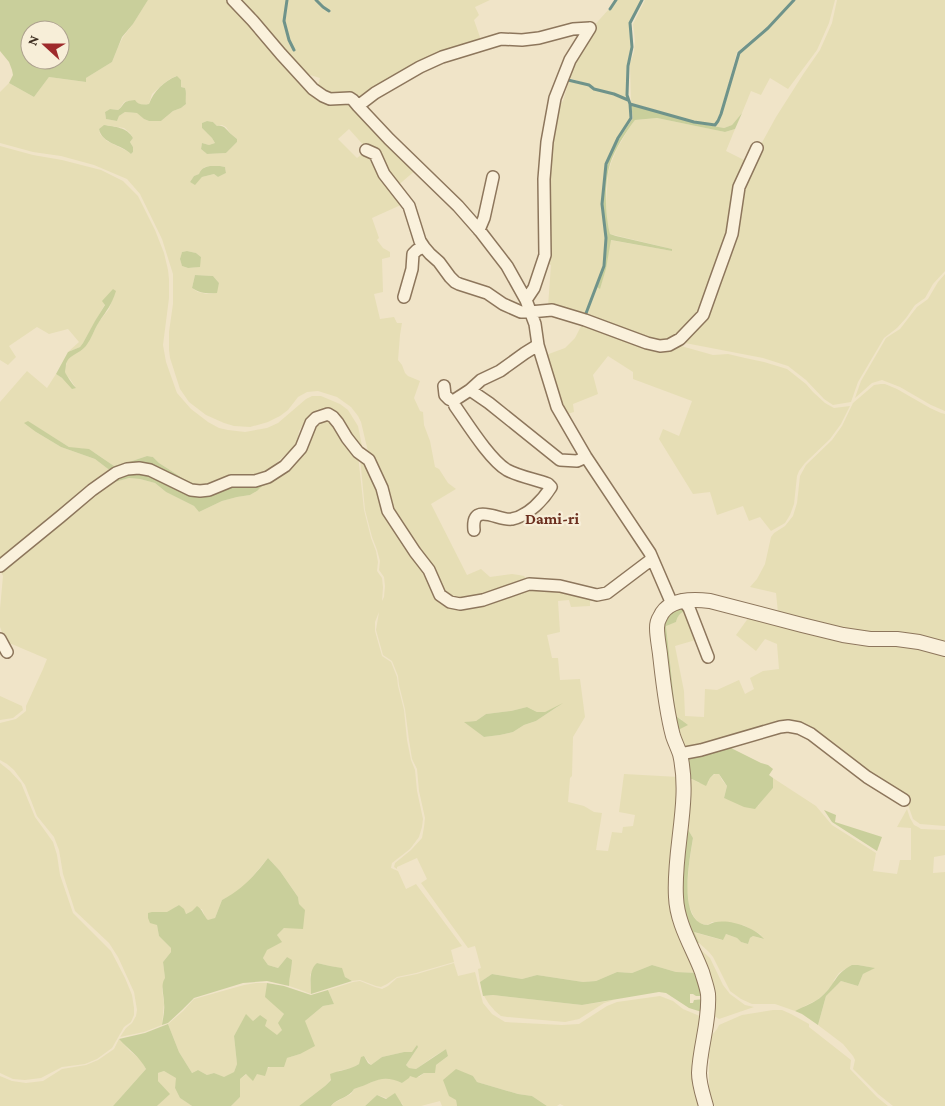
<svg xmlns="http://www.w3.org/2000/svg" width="945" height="1106" font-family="'Crimson Pro',serif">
	<rect width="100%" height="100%" fill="#f0e4c8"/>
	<!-- farmland -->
	<path fill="#e6deb5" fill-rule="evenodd" d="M148 0H230L251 22 309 92 320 99 332 103 346 102 352 103 381 134 417 169 396 187 385 174 377 156 373 150 366 148 349 129 338 139 357 158 365 152 374 155 384 177 403 204 372 218 379 238 377 240 383 248 390 252V257L382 259 383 292 374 294 380 319 394 317 397 323H402L400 335 398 360 402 365 405 373 408 376 420 381 414 398 420 411 423 412 424 425 430 441 435 467 439 469 448 483 456 489 431 504 467 575 481 569 490 577 512 574 519 575 524 576 529 582 482 598 460 603 447 600 443 596 441 593 429 568 415 550 389 510 383 487 370 460 361 422 358 416 351 407 337 397 318 391 307 392 298 397 288 410 280 416 268 422 250 427 234 426 224 423 206 415 189 402 180 389 170 358 169 350V332L173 304V274L162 239 140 194 127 179 94 165 61 156 33 152 0 143V92L9 83 34 97 49 77 86 82V78L112 62 118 47 123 37 133 24ZM176 76 181 80V87L185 88 186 93 185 99 186 104 181 108 173 111 161 121H149L144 119 138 113 125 112 119 116 117 121 106 119 105 112 110 109 118 110 120 108 124 102 127 101 134 100 136 103 144 105 149 104 152 94 163 84 170 79ZM207 121 213 122 217 126 222 125 226 127 230 133 237 139V142L226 153 207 154 201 149 202 143 209 145 215 143 212 138 202 128V123ZM105 125 124 128 130 133 133 138 130 142 133 147V152L131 154 127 151 107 141 100 134 99 129ZM210 166H220L225 167 226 173 218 177 214 174 202 177 195 184 190 182 194 176 199 174 201 170 205 167ZM187 251 196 253 201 257 199 267 188 268 182 266 180 259 182 252ZM195 275 213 276 219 283 216 293 207 294 198 292 192 288Z
		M239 0H286V12L283 21 288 40 295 52 290 40 285 21 287 12 288 0H315L322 8 331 13 317 0H490L475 7 479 15 474 20 481 40 360 101 323 93 317 89 320 78 307 74 282 49Z
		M616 0H641L629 26 631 47 627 65 626 98 614 93 594 88 588 84 569 78 566 74 591 29 609 9H610Z
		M645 0H793L769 25 737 52 720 116 715 124H712L694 121 631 103 630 63 634 52 635 41 633 24Z
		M796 0H835L829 23 817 50 788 89 770 78 761 95 751 91 742 113 732 125 724 128 715 127 719 121 725 104 739 53 769 28 780 15Z
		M837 0H945V271L933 284 925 298 915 305 906 318 897 328 884 338 858 382 851 402 833 405 824 399 806 380 788 366 763 358 685 343 690 333 699 324 740 187 759 148 776 117 804 73 820 50 832 23Z
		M569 80 588 86 594 90 614 95 627 100 629 105 631 118 618 137 605 164 601 204 605 238V255L603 266 584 316 548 307 551 265 548 264V209L553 138 559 105 563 101Z
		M657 118 725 132 735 129 726 151 748 162 729 235 701 313 679 336 659 343 586 316 597 287 600 288 606 269 610 240 672 251V249L610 234 607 221 606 204 608 174 611 163 617 149 629 128 635 120Z
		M0 146 33 155 62 160 101 170 123 181 138 196 155 230 164 253 168 270 169 279V298L163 345 166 362 177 393 191 409 208 422 219 428 228 430 245 432 267 428 278 423 306 399 312 396H321L340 404 348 410 358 426 363 451 358 450 341 417 317 410 312 413 307 418 299 431 297 444 273 466 255 477 205 487 187 481 159 463 153 457 147 456 132 461 114 466 95 453 81 448 74 449 69 447 27 421 36 432 61 447 95 459 112 472 0 562V402L27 371 47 388 56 374 76 388 70 379 65 374V370L67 361 73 354 82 350 88 343 98 323 109 309 115 291 113 290 83 343 80 347 68 352 79 342 68 329 49 334 37 327 9 346 16 357 8 365 0 360Z
		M945 274V411L931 405 900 387 882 380 872 383 855 398 861 381 886 338 900 329 917 307 928 299 938 282Z
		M583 322 671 347 681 346 713 355 728 354 745 358 764 362 787 369 806 384 813 392 825 403 834 408 850 406 841 424 830 439 805 463 799 471 797 476 794 504 790 515 785 523 771 531 760 517 749 521 743 506 717 515 710 492 693 494 659 439 663 429 679 436 692 401 633 379V372L608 356 593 375 598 394 573 404 574 412 564 415 546 355 565 348 575 338Z
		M881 384H885L897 389 930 408 941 413 945 414V644L870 636 778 613 776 593 750 587 757 579 765 564 771 537 774 533 785 526 793 516 797 503 800 476 806 465 832 440 842 426 853 403 874 385Z
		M331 418 358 455 364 510 371 538 376 551 378 562 377 571 382 578 383 587 382 601 384 597 385 586 384 577 379 570 380 561 377 550 372 537 365 510 360 457 380 489 448 603 530 586 590 596V606L571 607 569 600 558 601 560 632 547 635 552 658H558L560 680 580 679 585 717 573 737 572 776 570 778 568 802 584 806 594 812 602 813 596 850 608 851 612 832 622 833 623 827 633 826 635 815 619 812 624 774 679 777 673 855 698 973 676 972 652 965 632 973 617 972 596 981 583 982 537 975 522 979 492 974 480 982 478 969 481 968 475 946 468 948 421 883 427 879 417 858 397 867V869L394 867 395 863 411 850 422 838 424 827 425 818 419 791 417 769 412 759 409 740 405 709 399 685 398 676 392 661 383 655 376 630 379 612 375 622V631L382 656 391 662 397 677 398 686 404 710 407 740 411 760 415 770 417 791 423 819 422 827 419 837 410 849 392 863 391 868 398 871 406 889 416 884 462 946 451 950 454 962 416 973 397 977 387 984 381 987 376 986 360 980 352 981 345 977 341 968 330 966 317 963 310 975 311 994 298 989 289 986 290 972 292 966 287 957 278 968 268 965 263 958 266 950 281 942 277 935 284 928 299 904 298 897 280 871 268 858 248 882 236 893 222 900 215 918 209 921 205 917 202 909 192 911 186 914 179 905 168 912H152L157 925 159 936 171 948V952L163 962 165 978 162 989 164 1004 162 1025 144 1032 120 1037 126 1028 132 1023 136 1016 137 1010 134 992 118 957 109 943 75 911 63 874 59 850 54 837 37 816 25 785 14 770 7 764 0 760V723L16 719 26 711V706L43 669 47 659 7 642 4 637 0 627V609L3 576 0 570 93 492 115 482 129 478 140 479 155 483 166 492 194 506 199 512 222 501 237 497 250 495 257 491 314 424ZM559 706 536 721 524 725 513 732 500 735 484 737 465 722 476 721 486 714 511 711 527 707 537 712H545Z
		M684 611H688L699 639 675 646 684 691 685 716 704 717 705 689 717 690 739 680 745 694 754 689 750 678 763 671 779 669 777 644 765 639 756 651 736 635 749 617 858 646 903 644 945 654V826L920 824 913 819 907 802 797 725 681 751 678 729 682 720 676 716 675 711V703L666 625 676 622 678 616Z
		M0 696 22 706 23 710 13 718 0 720Z
		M0 763 10 771 21 783 35 817 53 842 57 855 60 875 73 913 111 951 125 978 132 995 134 1008V1015L131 1022 124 1027 112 1048 97 1059 85 1064 62 1067 41 1078 25 1080 13 1079 0 1073Z
		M715 774H719L722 780 727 786 724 798 758 806 768 793 773 788V778L816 806 832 825 876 853 873 871 897 874 900 860H911V828L897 827 907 809 910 818 914 825 918 827 921 829 945 830V855L934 857 933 873 945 872V1106H893L878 1094 853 1069 855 1060 853 1056 843 1044 818 1025 826 996 841 981 858 986 863 974 874 968 858 965 845 969 839 973 834 980 833 984 824 994 817 1000 795 1011 775 1004H752L741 999 730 991 713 957 709 952 699 943 693 932 722 940 726 934 737 938 741 942 748 944 750 938 753 936 763 939 760 934 743 925 712 922 708 925 700 924 694 917 689 906 687 889 689 865 693 838 687 828 690 779H692L699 783H708L710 778Z
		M701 950 710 958 723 985 730 994 745 1005 754 1007 719 1019 714 1016Z
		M454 963 458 976 475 972 483 1003 492 1014 505 1022 562 1025 579 1024 607 1006 617 1002 660 996 673 1001 683 1009 702 1017 703 1106H564L560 1104 557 1106H547L532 1096 518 1094 477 1082 473 1076 456 1100 457 1106H442L440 1101 421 1106H403L402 1103 377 1095 365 1106H331L334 1103 351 1094 354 1089 362 1086 379 1079 393 1078 402 1083 410 1075 419 1077 424 1073H428L436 1065 448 1056 446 1049 433 1057 416 1069 409 1068 406 1065 418 1047 412 1052H404L382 1057 371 1065 364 1056 359 1064 353 1068 338 1071 325 1086 299 1106H231L240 1097V1079L247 1074H257L287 1058 300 1054 305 1021 323 1006 334 1004 328 990 353 982 360 981 375 987 382 989 388 986 397 978 417 974Z
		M256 983H267L266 997 284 1014 282 1030 277 1036 264 1026 260 1015 253 1021 246 1015 234 1036 237 1064 234 1072 224 1078 214 1073 207 1075 198 1070 192 1073 179 1052 168 1024 183 1011 194 999 244 985Z
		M493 995 582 1005 614 1000 604 1003 579 1019 565 1022 507 1017 501 1016 495 1011 489 1004 484 996Z
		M773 1010H782L791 1014 809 1024V1027L851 1060 850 1069 877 1097 888 1106H715L711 1099 709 1086V1065L710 1060 708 1057 712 1035 717 1029 719 1025 742 1015Z
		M119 1039 130 1051 141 1060 146 1069 113 1106H0V1076L12 1081 26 1083 43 1081 62 1069 86 1065 98 1060 114 1049Z
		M164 1071 177 1078 175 1088 180 1098 192 1106H157L169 1094 158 1081V1073Z"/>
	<!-- green -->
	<path fill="#c9cf9b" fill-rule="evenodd" d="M0 0H148L133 24 122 37 112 62 86 78V82L49 77 34 97 9 83 13 75 12 70 9 62 0 51ZM30 30H60V60H30Z
		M177 76 181 80V87L185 88C187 93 185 98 186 104L181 108 173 111 161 121H149L144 119 137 113 125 112 119 116 117 121 106 119 105 112 110 109 118 110C126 104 121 101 135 100 138 105 143 105 149 104 154 91 164 81 177 76Z
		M631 105 695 123 724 128 732 125 742 113 735 129 725 132 657 118 635 120C625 133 615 149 610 164 604 184 605 214 610 234L616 236 672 249V251L611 240 606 269 600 289 597 287C601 277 606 266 606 254 607 241 604 229 603 216 602 200 603 181 607 166 611 149 623 133 633 118Z
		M207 121 213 122 217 126C225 125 226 130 231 134 233 136 235 137 237 139V142L226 153 207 154 201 149 202 143 209 145 215 143 212 138 202 128V123Z
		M104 125C115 127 127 127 133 138L130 142 133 147V152L131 154C121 144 102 144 99 129Z
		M210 166H220L225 167 226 173 218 177 214 174 202 177 195 185 190 182 194 176 199 174C201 169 204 167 210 166Z
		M187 251 196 253 201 257 200 267 188 268 182 266 180 259 182 252Z
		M195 275 213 276 219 283 217 293C207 294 200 293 192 288Z
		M113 289 116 291C111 306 107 310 99 322 93 331 91 342 83 349 76 355 69 355 66 364 66 367 65 370 65 372 66 375 73 385 76 388L72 389 62 378 56 374 68 352 80 347 83 343 95 321 105 305 102 301Z
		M28 421 69 447 89 449 114 466 132 461 147 456 153 457 159 463 187 481 205 487 194 486 153 467 112 472 95 459 61 447 36 432 24 423Z
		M144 471 183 490 232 483 269 479 257 491 250 495 237 497 222 501 199 512 194 506 166 492 155 483 140 479 129 478 115 482 93 492 114 476Z
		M680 606 688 611C681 611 678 615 676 622L666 626 676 716 688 725 678 730 681 751 661 634 667 615Z
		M563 703 536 721 524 725 513 732 500 735 484 737 464 722 476 721 486 714 511 711 527 707 537 712H545Z
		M729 747 761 763 768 765 773 769 769 775 773 778V788L755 809 744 807 724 798 727 786 719 774H714L710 778 706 786 692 779H690L687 828 693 838C690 857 679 911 700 923 701 924 706 925 708 925 722 916 754 926 764 939L753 936 750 938 748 944 741 942 737 938 726 934 723 940 694 932 699 943 692 941 679 903 684 757Z
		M824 810 836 815 835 822 882 837 877 851 832 822Z
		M268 858 280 871 298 897 299 904 305 910 303 929 284 928 277 935 282 942 267 950 263 958 268 965 278 968 287 957 292 960C292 969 289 977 289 986L267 981 243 983 194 998 182 1010 168 1023 162 1025C163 1018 165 1011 164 1003 164 994 160 986 165 978L163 962 171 952V948L159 936 157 925 150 923 148 918V913L152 912H167L179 905 184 909 186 914 192 911 197 906C203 910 203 915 208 920L215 918 222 900C243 889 254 876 268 858Z
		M317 963 330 966 342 968 345 977 352 981 311 994C311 983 308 971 317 963Z
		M652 965 676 972 698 973 704 996H696L693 994H690V1003H693L694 1000 704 999 705 1013 689 1008 666 993 659 992 582 1005 493 995 483 996 480 982 492 974 522 979 537 975 583 982 596 981 617 972 632 973Z
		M852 965H858L875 968 863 974 858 986 841 981 826 996 818 1025 802 1014 795 1011C804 1006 815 1003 822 996 836 984 834 974 852 965Z
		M267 983 284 986 311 995 328 990 334 1004 323 1006 305 1021 315 1046 300 1054 287 1058 284 1067H268L265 1076 257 1074 253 1081 246 1074 240 1079V1097L231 1106H192L180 1098 175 1088 176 1078 164 1071 158 1073V1081L170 1094 157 1106H113L146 1069C140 1057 128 1049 119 1039L145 1033 168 1024 179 1052 192 1073 198 1070 207 1075 214 1073 224 1077 234 1072 237 1064 234 1036 246 1014 253 1021 260 1015 267 1020 265 1026 277 1035 282 1030 278 1023 284 1014 265 997Z
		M417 1045 418 1047 406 1065 409 1068 416 1069 446 1049 448 1056 436 1065 435 1073H424L416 1078 410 1076 409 1078 402 1083C381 1073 374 1083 354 1089 349 1098 337 1098 331 1106H299L325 1086 331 1080 330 1074C340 1070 350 1070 359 1064L361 1057 364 1056 368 1063 371 1065 382 1057 404 1052H412Z
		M456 1069 473 1076 477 1082 518 1094 532 1096 547 1106H457L456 1100 449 1096 443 1080Z
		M395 1093 403 1106H365L377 1095 386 1099Z"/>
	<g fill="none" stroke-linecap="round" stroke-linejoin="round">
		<!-- stream -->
		<path stroke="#6f938a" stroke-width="3" d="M287 0 284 21 289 40 294 50
			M316 0 323 7 329 11
			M610 9 616 0
			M567 77 568 80 589 85 594 89 614 94 628 100
			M630 104 694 122 715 125 718 121 721 114 739 53 768 28 794 0
			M585 316 604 266 606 238 602 204 606 164 618 138 631 118 630 104 627 95 628 66 632 47 630 23 642 0"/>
		<!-- minor casing -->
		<g stroke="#8d765c" stroke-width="14">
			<path id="minor" d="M233 0 253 21 281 54 313 89 323 96 330 99 350 98 353 100 358 106 389 139 458 206 480 231 507 266 526 300 535 324 538 345 557 407 586 457 650 553 672 604
				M358 106 375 93 420 67 442 57 501 39 522 40 539 38 573 29 590 28
				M366 150 375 154 384 174 409 206 420 241 424 247 430 254 439 262 450 277 455 282 459 284 487 293 503 304 521 312H530L552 310 585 320 647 343 660 346 669 345 680 339 703 315 714 284 732 234 739 187 757 148
				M479 230 484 218 493 177
				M404 297 412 269 413 254 417 250 424 247
				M526 300 534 288 545 255 544 179 547 142 555 98 570 60 590 28
				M444 386 445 395 449 399 453 401 470 390 481 380 500 371 525 353 538 345
				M470 390 489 403 560 460 577 461 586 457
				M453 401 455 406C467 423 490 460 507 470 520 477 535 479 548 484L551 487C543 500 528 516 512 519 500 522 471 500 474 530
				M0 566 60 517 92 490 116 473 127 469 139 468 150 470 191 490 200 491 209 490 231 481H255L268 477 285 466 301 448 311 423 316 418 328 414 333 417 338 423 347 438 358 452 369 460 382 488 388 511 415 552 429 570 440 595 450 602 460 604 483 600 529 584 560 586 597 595 607 593 652 559
				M683 600 689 608 708 657
				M0 639 7 652
				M680 754 701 750 780 727 788 726 799 728 811 734 867 777 904 800"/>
		</g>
		<!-- tertiary casing -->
		<g stroke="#8d765c" stroke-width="16">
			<path id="tertiary" d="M706 1106C703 1095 699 1084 699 1073 700 1046 710 1021 708 994 707 987 704 979 702 972 693 948 677 924 676 897 673 850 691 801 680 754 678 748 675 742 673 736 666 710 663 681 660 654 659 646 657 636 657 628 657 625 658 620 660 617 668 598 694 599 710 601L802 625 843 635 870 639H897L919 642 945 649"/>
		</g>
		<!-- minor -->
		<use href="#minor" stroke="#faf1dc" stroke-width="11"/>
		<!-- tertiary -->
		<use href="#tertiary" stroke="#faf1dc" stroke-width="14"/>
	</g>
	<g text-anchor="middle" stroke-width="4.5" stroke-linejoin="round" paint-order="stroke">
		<!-- quarter labels -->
		<g font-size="16" font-weight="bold" fill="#6b2e1e" stroke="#f7eed8">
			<text x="552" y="524">Dami-ri</text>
		</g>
	</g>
	<!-- north arrow -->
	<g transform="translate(45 45) rotate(291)"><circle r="24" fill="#f7eed8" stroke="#ada18e"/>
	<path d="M0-4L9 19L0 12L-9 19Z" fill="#9e2a2b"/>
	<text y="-8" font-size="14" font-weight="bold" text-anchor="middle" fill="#3d2e20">N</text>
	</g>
</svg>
